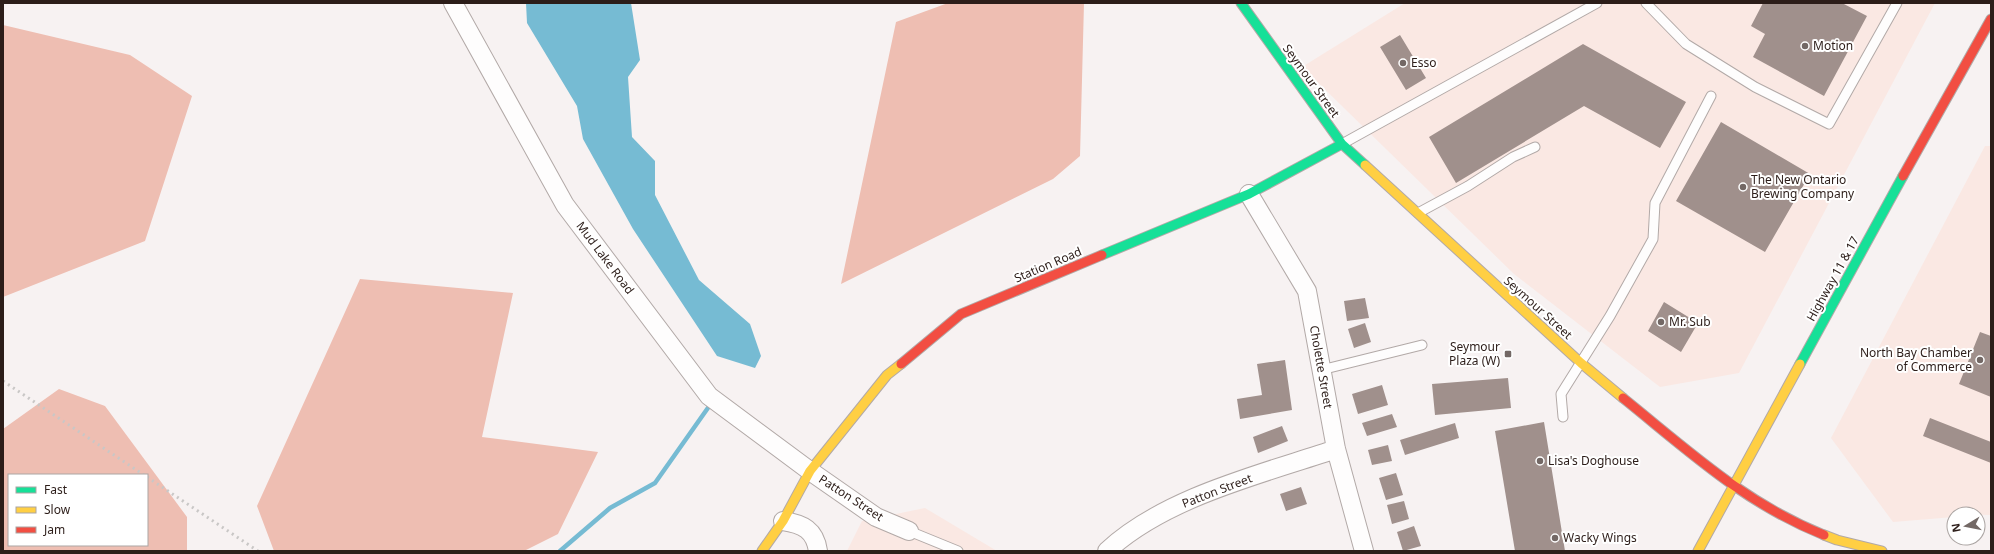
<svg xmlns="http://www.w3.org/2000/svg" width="1994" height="554" font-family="'Noto Sans',sans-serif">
	<rect width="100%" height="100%" fill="#f7f2f2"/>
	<!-- built -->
	<path fill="#fae8e3" d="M1405 3H1935L1739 373 1660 387 1514 274 1302 67Z
		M1985 146H1991V515L1954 514V517L1893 522 1831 438Z
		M925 508 997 551H847L862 521Z"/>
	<!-- forest -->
	<path fill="#eebeb2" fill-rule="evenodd" d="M948 3H1084L1080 156 1053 179 841 284 896 22Z
		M3 25 130 55 192 96 145 241 3 297Z
		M360 279 513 293 482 437 598 452 558 534 524 551H274L257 506Z
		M59 389 105 406 187 517V551H3V429ZM9 475H147V545H9Z"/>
	<!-- water -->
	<path fill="#76bbd3" d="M526 3H631L640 60 628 77 632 137 655 161V195L699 280 750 324 761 356 755 368 717 356 633 229 583 139 577 106 527 23Z"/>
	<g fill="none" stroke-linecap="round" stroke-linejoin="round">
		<!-- stream -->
		<path stroke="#76bbd3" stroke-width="4.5" d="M560 551 610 508 655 483 710 405"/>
	</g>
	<!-- building -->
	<path fill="#a0908c" d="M1763 3H1842L1867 16 1824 96 1753 57 1765 34 1751 26Z
		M1400 35 1426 78 1406 90 1380 47Z
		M1583 44 1686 102 1660 148 1584 106 1456 183 1429 137Z
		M1721 122 1810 174 1765 252 1676 201Z
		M1365 298 1369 318 1347 321 1344 301Z
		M1664 302 1698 323 1681 352 1648 331Z
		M1365 323 1371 342 1354 348 1348 329Z
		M1980 332 1991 336V397L1959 384Z
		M1285 360 1292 410 1240 419 1237 399 1262 395 1257 364Z
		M1508 378 1511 408 1435 415 1432 384Z
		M1382 385 1388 405 1358 414 1352 394Z
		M1392 414 1397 427 1367 436 1362 423Z
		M1930 418 1991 442V463L1923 436Z
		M1544 422 1565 551H1515L1495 431Z
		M1455 423 1459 438 1405 455 1400 440Z
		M1282 426 1288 441 1258 453 1253 437Z
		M1388 445 1392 461 1372 465 1368 450Z
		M1396 473 1403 495 1386 500 1379 478Z
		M1301 487 1307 504 1286 511 1280 494Z
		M1404 501 1409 519 1392 524 1387 505Z
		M1414 526 1421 546 1403 551 1397 532Z"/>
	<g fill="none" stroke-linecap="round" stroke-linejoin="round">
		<!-- lane casing -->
		<g stroke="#b2a9a7" stroke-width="11">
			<path id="lane" d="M1646 3 1686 44 1755 87 1829 124 1897 3
				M1342 144 1597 3
				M1418 213 1468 186 1513 157 1535 147
				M1321 370 1422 345
				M1563 417 1561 394 1610 316 1653 239 1655 203 1711 96
				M909 531 958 551"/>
		</g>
		<!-- street casing -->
		<g stroke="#b2a9a7" stroke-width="20">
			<path id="street" d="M453 3 565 205 709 396 810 471 876 517 909 531
				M1249 194 1307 291 1336 449 1364 551
				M783 521C803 524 815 530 818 551
				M1107 551C1165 497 1262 474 1336 449"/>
		</g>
		<!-- fast casing -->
		<g stroke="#b2a9a7" stroke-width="11">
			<path id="fast" d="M1241 3 1342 144 1365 165
				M1102 255 1249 194 1342 144
				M1800 364 1903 176"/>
		</g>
		<!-- slow casing -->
		<g stroke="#b2a9a7" stroke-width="11">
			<path id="slow" d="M1365 165 1581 363 1623 398
				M1824 535 1837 540 1882 551
				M762 551 783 521 810 471 887 375 901 364
				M1698 551 1800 364"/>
		</g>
		<!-- jam casing -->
		<g stroke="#b2a9a7" stroke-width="11">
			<path id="jam" d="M1903 176 1991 19
				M901 364 961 314 1102 255
				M1623 398C1689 451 1744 503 1824 535"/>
		</g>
		<!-- lane -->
		<use href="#lane" stroke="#fefdfd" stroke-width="9"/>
		<!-- street -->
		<use href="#street" stroke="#fefdfd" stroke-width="18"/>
		<!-- fast -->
		<use href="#fast" stroke="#16e098" stroke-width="9"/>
		<!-- slow -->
		<use href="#slow" stroke="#ffcf43" stroke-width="9"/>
		<!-- jam -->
		<use href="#jam" stroke="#f24e42" stroke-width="9"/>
		<!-- rail -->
		<path stroke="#c9c7c6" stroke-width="3" stroke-dasharray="2 4" stroke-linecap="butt" d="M3 381 144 475
			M147 477 258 551"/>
	</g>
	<!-- markers -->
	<g fill="#736865" stroke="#fff" stroke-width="1.5">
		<circle cx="1805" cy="46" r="4"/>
		<circle cx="1403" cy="63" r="4"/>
		<circle cx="1743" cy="187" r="4"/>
		<circle cx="1661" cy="322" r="4"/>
		<rect x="1504" y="350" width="8" height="8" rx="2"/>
		<circle cx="1980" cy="360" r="4"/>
		<circle cx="1540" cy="461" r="4"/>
		<circle cx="1555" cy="538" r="4"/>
	</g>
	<g text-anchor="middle" stroke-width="4" stroke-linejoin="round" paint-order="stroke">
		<!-- poi labels -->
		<g font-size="12" fill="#2c1d19" stroke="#fff" text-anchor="start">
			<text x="1813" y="50">Motion</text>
			<text x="1411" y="67">Esso</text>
			<text x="1751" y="184">The New Ontario<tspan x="1751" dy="14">Brewing Company</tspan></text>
			<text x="1669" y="326">Mr. Sub</text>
			<text x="1500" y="351" text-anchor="end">Seymour<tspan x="1500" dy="14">Plaza (W)</tspan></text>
			<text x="1972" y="357" text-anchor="end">North Bay Chamber<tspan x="1972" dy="14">of Commerce</tspan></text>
			<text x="1548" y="465">Lisa's Doghouse</text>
			<text x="1563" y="542">Wacky Wings</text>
		</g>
		<!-- street labels -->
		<g font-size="12" fill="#2c1d19" stroke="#fff">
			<text transform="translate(1311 81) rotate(54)" y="4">Seymour Street</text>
			<text transform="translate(605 258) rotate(53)" y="4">Mud Lake Road</text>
			<text transform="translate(1048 265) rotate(-23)" y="4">Station Road</text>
			<text transform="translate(1833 279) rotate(-61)" y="4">Highway 11 &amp; 17</text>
			<text transform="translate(1538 308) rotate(42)" y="4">Seymour Street</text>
			<text transform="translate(1321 367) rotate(80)" y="4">Cholette Street</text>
			<text transform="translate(1217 491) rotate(-21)" y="4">Patton Street</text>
			<text transform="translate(851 498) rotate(33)" y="4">Patton Street</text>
		</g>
	</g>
	<!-- border -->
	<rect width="1994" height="554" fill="none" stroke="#2c1d19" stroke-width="8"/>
	<!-- legend -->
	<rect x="8" y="474" width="140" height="72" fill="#ffffff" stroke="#aba5a3"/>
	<rect x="16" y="487" width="20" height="6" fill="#16e098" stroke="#aba5a3"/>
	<text x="44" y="494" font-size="12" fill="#2c1d19">Fast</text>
	<rect x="16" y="507" width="20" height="6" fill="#ffcf43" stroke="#aba5a3"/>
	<text x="44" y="514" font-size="12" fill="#2c1d19">Slow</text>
	<rect x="16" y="527" width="20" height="6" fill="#f24e42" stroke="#aba5a3"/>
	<text x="44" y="534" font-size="12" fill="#2c1d19">Jam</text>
	<!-- north arrow -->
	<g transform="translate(1966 526) rotate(260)"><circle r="19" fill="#ffffff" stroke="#aba5a3"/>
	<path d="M0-3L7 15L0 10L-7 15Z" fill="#736865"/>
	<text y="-6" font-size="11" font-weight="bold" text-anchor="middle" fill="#2c1d19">N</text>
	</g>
</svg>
